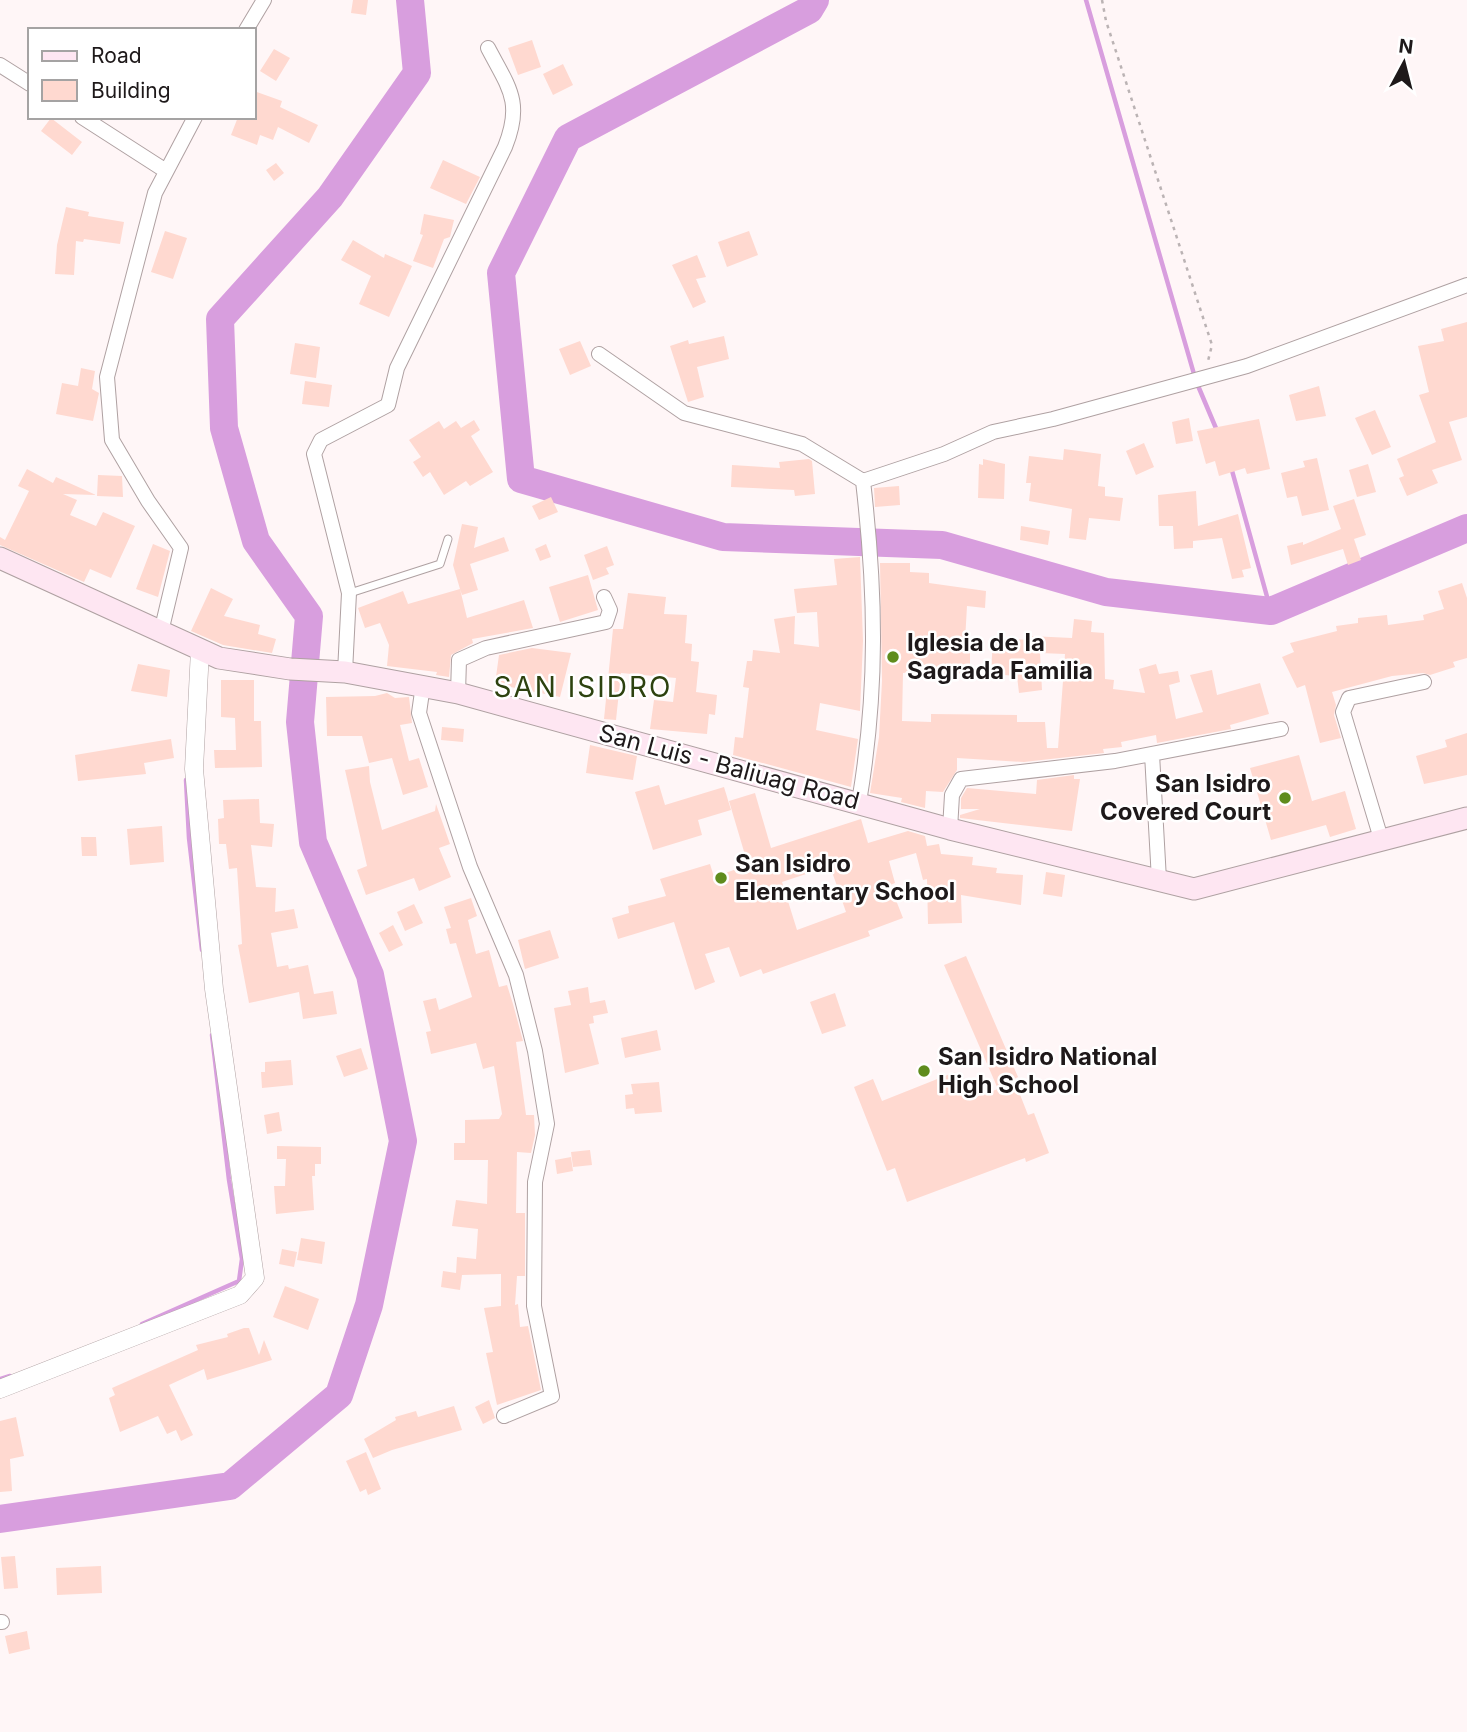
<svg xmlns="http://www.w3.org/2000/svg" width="1467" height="1732" font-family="Inter,sans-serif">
	<rect width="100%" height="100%" fill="#fff6f7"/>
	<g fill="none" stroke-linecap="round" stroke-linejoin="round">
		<!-- stream -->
		<path stroke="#d89ede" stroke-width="4.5" d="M1086 0 1196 381 1218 433
			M1231 467 1271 611
			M186 780 189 838 202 950
			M142 1324 239 1281 242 1259 229 1180 212 1035
			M0 1379 10 1376"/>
		<!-- river -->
		<path stroke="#d89ede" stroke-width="28" d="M815 0 809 10 568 138 501 273 521 479 723 537 942 545 1106 592 1271 611 1467 528
			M0 1519 230 1486 339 1395 369 1305 403 1141 370 975 313 842 300 722 309 616 256 541 224 428 220 319 330 197 417 73 410 0"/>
	</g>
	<!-- building -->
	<path fill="#ffd9d0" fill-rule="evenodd" d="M353 0H368L366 15 351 13Z
		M532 40 541 67 518 75 508 48Z
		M274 49 290 58 276 81 260 71Z
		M563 64 573 85 553 95 543 74Z
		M254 91 282 101 280 107 318 125 309 143 278 127 273 140 260 135 257 145 231 135 238 117H254Z
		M51 118 82 142 72 155 41 131Z
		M443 160 480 177 466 204 430 188Z
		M276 163 284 173 274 181 266 170Z
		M66 207 89 212 88 216 124 222 120 244 84 239 83 242 76 241 74 275 55 274 57 245Z
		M424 214 454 220 450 237 444 239 433 268 413 261 423 235 420 234Z
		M165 231 187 238 173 279 151 272Z
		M749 231 758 255 727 267 718 242Z
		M353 240 384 258 385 254 412 266 389 317 359 304 371 276 341 260Z
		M697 255 706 277 696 279 706 302 693 308 672 265Z
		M1467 322V417L1449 422 1462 460 1432 470 1438 483 1407 496 1399 478 1404 476 1397 459 1436 442 1419 395 1429 392 1418 346 1444 341 1441 329Z
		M724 336 729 359 697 367 704 397 688 402 670 346 688 340 689 344Z
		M580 341 591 366 570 375 559 349Z
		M295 343 320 347 316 378 290 374Z
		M81 368 95 371 92 389 99 393 93 421 56 414 62 383 78 386Z
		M305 381 332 385 329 407 302 404Z
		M1319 386 1326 416 1296 421 1289 395Z
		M1375 410 1391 447 1372 455 1355 418Z
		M1189 418 1193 441 1176 444 1172 422Z
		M1259 419 1270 469 1247 474 1245 468 1219 476 1215 461 1206 464 1197 431Z
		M474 420 480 430 471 436 493 472 470 486 466 481 444 495 430 472 423 477 413 462 421 457 409 440 439 421 444 429 456 421 461 428Z
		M1144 443 1154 467 1136 475 1126 451Z
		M1064 449 1101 454 1098 486 1105 487V496L1123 498 1120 521 1089 518 1086 540 1069 538 1072 509 1029 501 1031 483H1026L1029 456 1063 460Z
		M1317 458 1329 510 1302 516 1297 496 1287 498 1281 473 1305 467 1303 461Z
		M809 459 812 461 815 494 795 496 794 490 731 487 732 465 780 468 779 462Z
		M983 459 1005 464 1004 499 978 498 979 464 983 465Z
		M1368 464 1376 492 1357 497 1349 470Z
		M27 469 53 483 56 477 96 495 63 494 77 500 70 515 96 526 103 512 135 526 111 578 90 569 84 582 0 545V537L5 540 29 491 18 486Z
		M98 475 122 476 123 497 97 496Z
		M899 486 900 505 875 507 874 488Z
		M1196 491 1198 526 1238 514 1251 568 1242 570 1244 577 1232 579 1222 538 1193 541V548L1174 549 1173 526H1159L1158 495Z
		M551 497 558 512 539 520 532 506Z
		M1354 499 1366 535 1354 539 1361 560 1348 565 1343 549 1291 565 1287 546 1303 542V545L1341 529 1333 506Z
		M462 524 478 527 474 548 504 537 509 551 470 564 478 590 462 595 460 589 467 618 524 600 533 628 472 639 473 643 451 655 449 677 436 675 437 672 387 666 389 645 380 623 365 628 358 608 403 591 408 604 460 589 453 565Z
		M1021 526 1050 531 1048 545 1020 540Z
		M153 544 170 551 158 597 136 589Z
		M546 544 551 557 540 561 535 549Z
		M607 546 614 565 606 568 609 574 593 580 584 555Z
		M860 557 863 641 860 711 820 703 816 730 858 739 851 787 733 755 735 737 743 738 749 688 743 687 747 661H752L753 650 780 653 774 619 795 616 794 644 819 647 817 612 797 613 794 589 837 585 834 559Z
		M880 563H910V572L929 573V583L986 591 985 608 967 606 965 641H970V673L941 674V670L903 673 902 721 931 722V714L1017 715V722H1045L1047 748H1058L1065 654 1040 653 1042 690 1019 693 1017 676 991 674 993 638 1030 640V636L1072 638 1074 619 1092 621 1091 632 1104 633 1105 679 1114 680 1113 689 1145 693 1139 669 1156 664 1159 674 1178 671 1180 682 1169 685 1176 719 1203 712 1190 675 1212 670 1217 695 1260 683 1269 714 1230 725 1231 729 1157 743 1156 735 1121 742 1122 747 1103 749 1104 753 1024 762 957 758V770L943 792 926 791 925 808 901 802 902 798 870 793 879 737 882 681Z
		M588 575 598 610 560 622 549 587Z
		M1462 583 1467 598V658L1453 662 1455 667 1430 675 1423 673 1392 676 1332 692 1336 705 1334 715 1341 738 1320 743 1305 685 1297 688 1282 657 1294 652 1290 643 1337 631 1336 626 1358 623V618L1387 615 1388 625 1424 620 1423 615 1444 609 1438 591Z
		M211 588 233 599 224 616 260 625 258 634 276 639 272 653 223 645 191 631Z
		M628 593 666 597 664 614 687 615 685 643 692 644 691 661 699 662 696 692 717 695 715 715 709 714 707 734 650 729 654 700 673 702 676 678 621 673 616 720 604 719 613 629H623Z
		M532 648 571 653 560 697 495 684 499 655Z
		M138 664 170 670 167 697 131 691Z
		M221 680H254V721H261L262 767 215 768 214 750H236L235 718 221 717Z
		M387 693 395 698 409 697 412 723 400 725 409 761 419 758 428 787 403 795 392 758 369 763 362 736H327L326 697 375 696Z
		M442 727 464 729 463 742 441 740Z
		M1467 733V775L1424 784 1416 756 1447 747 1445 740Z
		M171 739 174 758 144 763 146 774 78 781 75 755Z
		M590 745 637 756 633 780 586 773Z
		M1299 755 1312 801 1345 791 1356 829 1330 837 1326 825 1271 840 1250 768Z
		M369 766 370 782 382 830 435 811 436 804 450 844 439 848 451 877 419 891 414 878 366 895 357 870 367 866 345 770Z
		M1074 775V779H1080L1072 831 960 818V815L980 809H961V798L967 788 1036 794 1037 780Z
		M659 785 665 805 724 787 731 810 698 820 702 835 653 850 635 792Z
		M755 793 771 848 861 819 868 843 908 831 925 836 927 846 939 844 941 854 973 857 972 865 997 868 996 873 1023 875 1021 905 961 895 962 923 928 924 927 879 923 880 916 853 889 861 895 883 890 885 903 918 868 931 870 936 763 974 761 969 740 977 729 947 705 954 715 982 695 990 674 922 618 939 612 918 629 913 628 906 666 896 660 879 710 864 714 877 748 865 729 801ZM830 866 846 912 797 930 782 882Z
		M259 799 260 823 274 824 272 847 251 845 256 887 276 888 275 912 294 909 298 928 271 933 277 967 288 965 289 969 308 965 314 994 333 991 337 1014 303 1019 299 992 249 1003 238 945 242 944 237 868 229 869 226 844H219L218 819 224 818 223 800Z
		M162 826 164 862 130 865 127 829Z
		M81 837H96L97 856H82Z
		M1046 872 1065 875 1062 897 1043 894Z
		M471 898 477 916 468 920 476 954 489 950 499 987 507 985 513 1004 523 1041 516 1042 526 1115H534L535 1135 531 1153 517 1152 516 1213H525V1276H517L515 1305 518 1304 520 1327 528 1326 541 1390 497 1405 486 1353 493 1352 484 1308 501 1306V1274L462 1275 460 1290 441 1287 443 1271 456 1273 457 1257 476 1259 478 1229 452 1226 456 1200 487 1204 488 1160H454V1143H465V1120L499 1119 502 1114 494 1066 483 1069 476 1043 431 1054 426 1032 431 1031 423 1001 436 998 439 1010 472 997 456 943 450 944 446 929 451 928 444 907Z
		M414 904 423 923 405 931 397 912Z
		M393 925 403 945 389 952 379 933Z
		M550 930 559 958 525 969 518 940Z
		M966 956 1018 1077 1014 1079 1028 1115 1034 1113 1049 1153 1026 1162 1025 1158 907 1202 895 1168 887 1171 854 1087 873 1079 882 1101 955 1072 967 1100 998 1089 944 965Z
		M588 987 590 1003 605 1000 608 1013 593 1016 594 1023 589 1024 599 1064 565 1073 554 1008 571 1005 568 991Z
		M835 993 846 1026 822 1034 810 1002Z
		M657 1030 661 1050 625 1058 621 1038Z
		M361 1048 368 1069 344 1077 336 1056Z
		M291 1060 293 1085 262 1088 261 1072H265V1062Z
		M659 1082 662 1112 635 1114 634 1108 626 1109 625 1095 633 1094 631 1084Z
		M279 1112 282 1131 267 1134 264 1115Z
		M277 1146 321 1147V1164H315V1176H312L314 1210 276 1214 274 1186H285L286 1159H277Z
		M590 1150 592 1165 573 1167 571 1152Z
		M571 1157 573 1171 557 1174 555 1160Z
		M301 1238 325 1242 322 1264 297 1260Z
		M282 1249 297 1252 294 1267 279 1264Z
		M285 1286 319 1299 308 1330 273 1317Z
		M244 1328H249L259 1355 264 1340 272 1360 207 1380 204 1369 169 1385 193 1435 181 1441 176 1430 167 1434 158 1416 120 1432 109 1398 115 1395 112 1388 198 1350 196 1345 228 1337 227 1334Z
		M489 1400 495 1418 483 1424 475 1407Z
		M454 1406 462 1430 392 1450 373 1458 364 1439 396 1420 395 1417 416 1411 418 1417Z
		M16 1417 24 1456 10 1459 12 1491 0 1492V1421Z
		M366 1452 381 1489 368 1495 366 1489 360 1492 346 1461Z
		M15 1556 18 1588 4 1589 1 1557Z
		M101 1566 102 1593 57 1595 56 1568Z
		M27 1631 30 1649 9 1654 5 1636Z"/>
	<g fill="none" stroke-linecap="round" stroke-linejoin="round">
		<!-- service casing -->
		<g stroke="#afa1a2" stroke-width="9">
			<path id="service" d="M350 593 440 564 448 539"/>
		</g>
		<!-- minor casing -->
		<g stroke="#afa1a2" stroke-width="16">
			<path id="minor" d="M246 30 264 0
				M0 65 30 84
				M82 117 166 171
				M599 354 684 413 802 444 863 481 944 454 993 432 1053 419 1247 366 1467 285
				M161 632 181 548 148 501 112 440 107 377 155 193 195 117
				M345 672 349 593 314 454 321 440 388 405 397 368 505 147C523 102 509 88 488 48
				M423 685 419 713 470 867 516 975 535 1051 547 1124 535 1182 534 1306 552 1396 504 1416
				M458 693 459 660 486 648 606 622 610 610 604 597
				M1152 754 1159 880
				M859 802C878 690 876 593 863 481
				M950 829 952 795 961 779 1115 761 1281 729
				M1382 842 1343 712 1349 698 1424 682
				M0 1622H2"/>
		</g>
		<!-- tertiary casing -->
		<g stroke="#afa1a2" stroke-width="19">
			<path id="tertiary" d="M0 1389 240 1295 255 1278 214 989 194 769 200 650"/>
		</g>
		<!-- secondary casing -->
		<g stroke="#afa1a2" stroke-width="23">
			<path id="secondary" d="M0 558 219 658 290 669 345 672 458 693 950 829 1194 889 1467 818"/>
		</g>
		<!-- path -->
		<path stroke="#bbb3b4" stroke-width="2.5" stroke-dasharray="3.5 5" stroke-linecap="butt" d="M1102 0 1106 21 1212 345 1208 361"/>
		<!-- service -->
		<use href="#service" stroke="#fff" stroke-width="7"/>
		<!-- minor -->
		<use href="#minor" stroke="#fff" stroke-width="14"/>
		<!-- tertiary -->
		<use href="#tertiary" stroke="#fff" stroke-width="18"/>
		<!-- secondary -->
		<use href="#secondary" stroke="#fee6f2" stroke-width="21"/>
	</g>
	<!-- markers -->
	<g fill="#5f8c1d" stroke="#fff" stroke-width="2.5">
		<circle cx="893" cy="657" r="7"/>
		<circle cx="1285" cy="798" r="7"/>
		<circle cx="721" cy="878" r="7"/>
		<circle cx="924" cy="1071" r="7"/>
	</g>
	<g text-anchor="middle" stroke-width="5" stroke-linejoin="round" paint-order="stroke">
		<!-- poi labels -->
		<g font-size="24" font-weight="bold" fill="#1e191a" stroke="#fff" text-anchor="start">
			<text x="907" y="651">Iglesia de la<tspan x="907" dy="28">Sagrada Familia</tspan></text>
			<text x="1271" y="792" text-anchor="end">San Isidro<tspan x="1271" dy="28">Covered Court</tspan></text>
			<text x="735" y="872">San Isidro<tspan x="735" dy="28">Elementary School</tspan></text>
			<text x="938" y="1065">San Isidro National<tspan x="938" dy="28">High School</tspan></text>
		</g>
		<!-- street labels -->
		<g font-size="24" fill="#1e191a" stroke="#fff">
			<text transform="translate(729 767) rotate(15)" y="8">San Luis - Baliuag Road</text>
		</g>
		<!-- quarter labels -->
		<g font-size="28" letter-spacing="2" fill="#2d420f" stroke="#fff">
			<text x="583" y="697">SAN ISIDRO</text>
		</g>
	</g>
	<!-- legend -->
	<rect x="28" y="28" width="228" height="91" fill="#ffffff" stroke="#a5a3a3" stroke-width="2"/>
	<rect x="42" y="51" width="35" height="10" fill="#fee6f2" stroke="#a5a3a3" stroke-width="2"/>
	<text x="91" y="63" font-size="21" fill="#1e191a">Road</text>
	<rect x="42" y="80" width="35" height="21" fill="#ffd9d0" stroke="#a5a3a3" stroke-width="2"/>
	<text x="91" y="98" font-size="21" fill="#1e191a">Building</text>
	<!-- north arrow -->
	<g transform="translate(1404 63) rotate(7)" stroke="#ffffff" stroke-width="5" paint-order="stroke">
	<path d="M0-5L12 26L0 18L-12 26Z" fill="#1e191a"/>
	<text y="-10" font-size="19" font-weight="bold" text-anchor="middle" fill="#1e191a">N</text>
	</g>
</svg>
